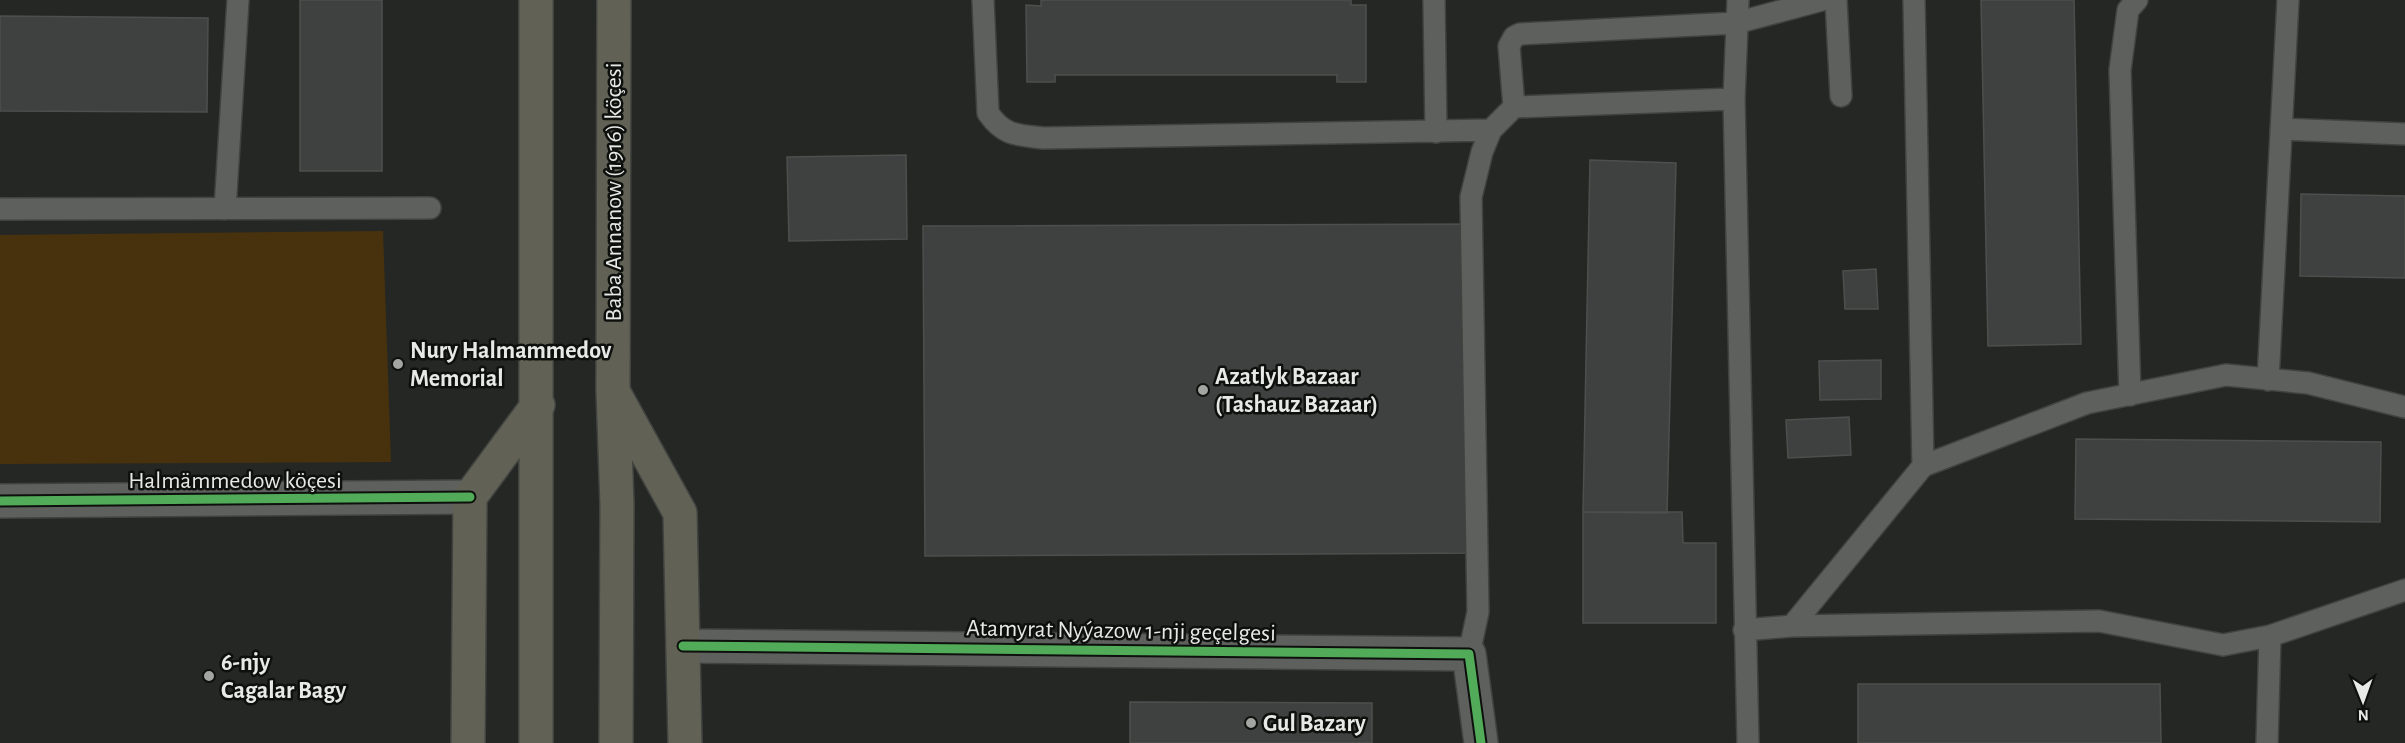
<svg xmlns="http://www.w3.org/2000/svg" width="2405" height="743" font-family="'Alegreya Sans',sans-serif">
	<rect width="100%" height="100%" fill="#252724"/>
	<!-- green -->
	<path fill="#48320e" d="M383 231 391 462 0 464V235Z"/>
	<!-- building -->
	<path fill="#3e413f" stroke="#4d4f4e" stroke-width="1.5" d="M300 0H382V171H300Z
		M1041 0H1351V5H1366V82H1337V75H1055V82H1027L1026 5 1041 6Z
		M1981 0H2074L2081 344 1988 346Z
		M0 16 208 18 207 112 0 111Z
		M906 155 907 239 789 241 787 157Z
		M1590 160 1676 163 1667 513 1583 512Z
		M2301 194 2405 196V278L2300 276Z
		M1481 224 1482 553 925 556 923 226Z
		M1876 269 1878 309H1845L1843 271Z
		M1881 360V399L1820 400 1819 361Z
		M1849 417 1851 455 1788 458 1786 420Z
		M2076 439 2381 442 2380 522 2075 519Z
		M1583 512H1682L1683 543H1716V623H1583Z
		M1858 684H2160L2161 743H1858Z
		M1130 702 1372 703V743H1130Z"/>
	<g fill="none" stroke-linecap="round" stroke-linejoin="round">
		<!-- lane casing -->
		<g stroke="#414340" stroke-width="24">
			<path id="lane" d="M983 0 988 113C1004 136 1017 135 1044 138L1491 130
				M1434 0 1436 132
				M1738 0 1734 99 1748 743
				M1836 0 1841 96
				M1914 0 1923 466
				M1514 107 1509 46 1514 37 1520 34 1736 23 1822 0
				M2281 129 2405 134
				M0 209 430 208
				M225 209 238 0
				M2268 380 2288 0
				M2130 395 2120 70 2128 10 2137 0
				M1792 626 2099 621 2223 645 2270 636
				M1744 630 1792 626 1923 466 2087 403 2226 375 2308 383 2405 407
				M1469 654 1478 612 1471 197 1482 152 1491 130 1514 107 1734 99
				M2267 743 2270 636 2405 590"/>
		</g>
		<!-- street casing -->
		<g stroke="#414340" stroke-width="36">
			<path id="street" d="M0 501 470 497
				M683 646 1469 654 1481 743"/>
		</g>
		<!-- primary casing -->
		<g stroke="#414340" stroke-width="36">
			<path id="primary" d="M614 0 613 390 617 505 616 743
				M615 395 680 513 685 743
				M468 743 470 497 538 405
				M536 743V0"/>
		</g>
		<!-- lane -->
		<use href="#lane" stroke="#5e605e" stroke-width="21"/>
		<!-- street -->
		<use href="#street" stroke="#5e605e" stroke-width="33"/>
		<!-- primary -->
		<use href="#primary" stroke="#616255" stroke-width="33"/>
		<!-- cycleway casing -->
		<g stroke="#0e100e" stroke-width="13">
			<path id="cycleway" d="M0 501 470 497
				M683 646 1469 654 1481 743"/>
		</g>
		<!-- cycleway -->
		<use href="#cycleway" stroke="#51ab58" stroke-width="9"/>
	</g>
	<!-- markers -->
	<g fill="#a3a5a2" stroke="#0e100e" stroke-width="2">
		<circle cx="398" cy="364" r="6"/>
		<circle cx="1203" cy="390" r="6"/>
		<circle cx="209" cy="676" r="6"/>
		<circle cx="1251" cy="723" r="6"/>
	</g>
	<g text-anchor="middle" stroke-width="5" stroke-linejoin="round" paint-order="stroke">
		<!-- street labels -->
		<g font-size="24" fill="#e7e9e6" stroke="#0e100e">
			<text transform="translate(613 192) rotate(-90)" y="8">Baba Annanow (1916) köçesi</text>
			<text x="235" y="488">Halmämmedow köçesi</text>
			<text transform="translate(1121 630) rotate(1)" y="8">Atamyrat Nyýazow 1-nji geçelgesi</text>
		</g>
		<!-- poi labels -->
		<g font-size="24" font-weight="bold" fill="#e7e9e6" stroke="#0e100e" text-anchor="start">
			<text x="410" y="358">Nury Halmammedov<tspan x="410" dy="28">Memorial</tspan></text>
			<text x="1215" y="384">Azatlyk Bazaar<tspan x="1215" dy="28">(Tashauz Bazaar)</tspan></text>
			<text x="221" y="670">6-njy<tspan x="221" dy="28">Cagalar Bagy</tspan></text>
			<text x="1263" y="731">Gul Bazary</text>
		</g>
	</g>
	<!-- north arrow -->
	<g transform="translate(2363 701) rotate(179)" stroke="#0e100e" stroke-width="4.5" paint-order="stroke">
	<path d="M0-4.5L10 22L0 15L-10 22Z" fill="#e7e9e6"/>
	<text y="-9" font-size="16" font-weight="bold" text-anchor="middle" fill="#e7e9e6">N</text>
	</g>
</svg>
